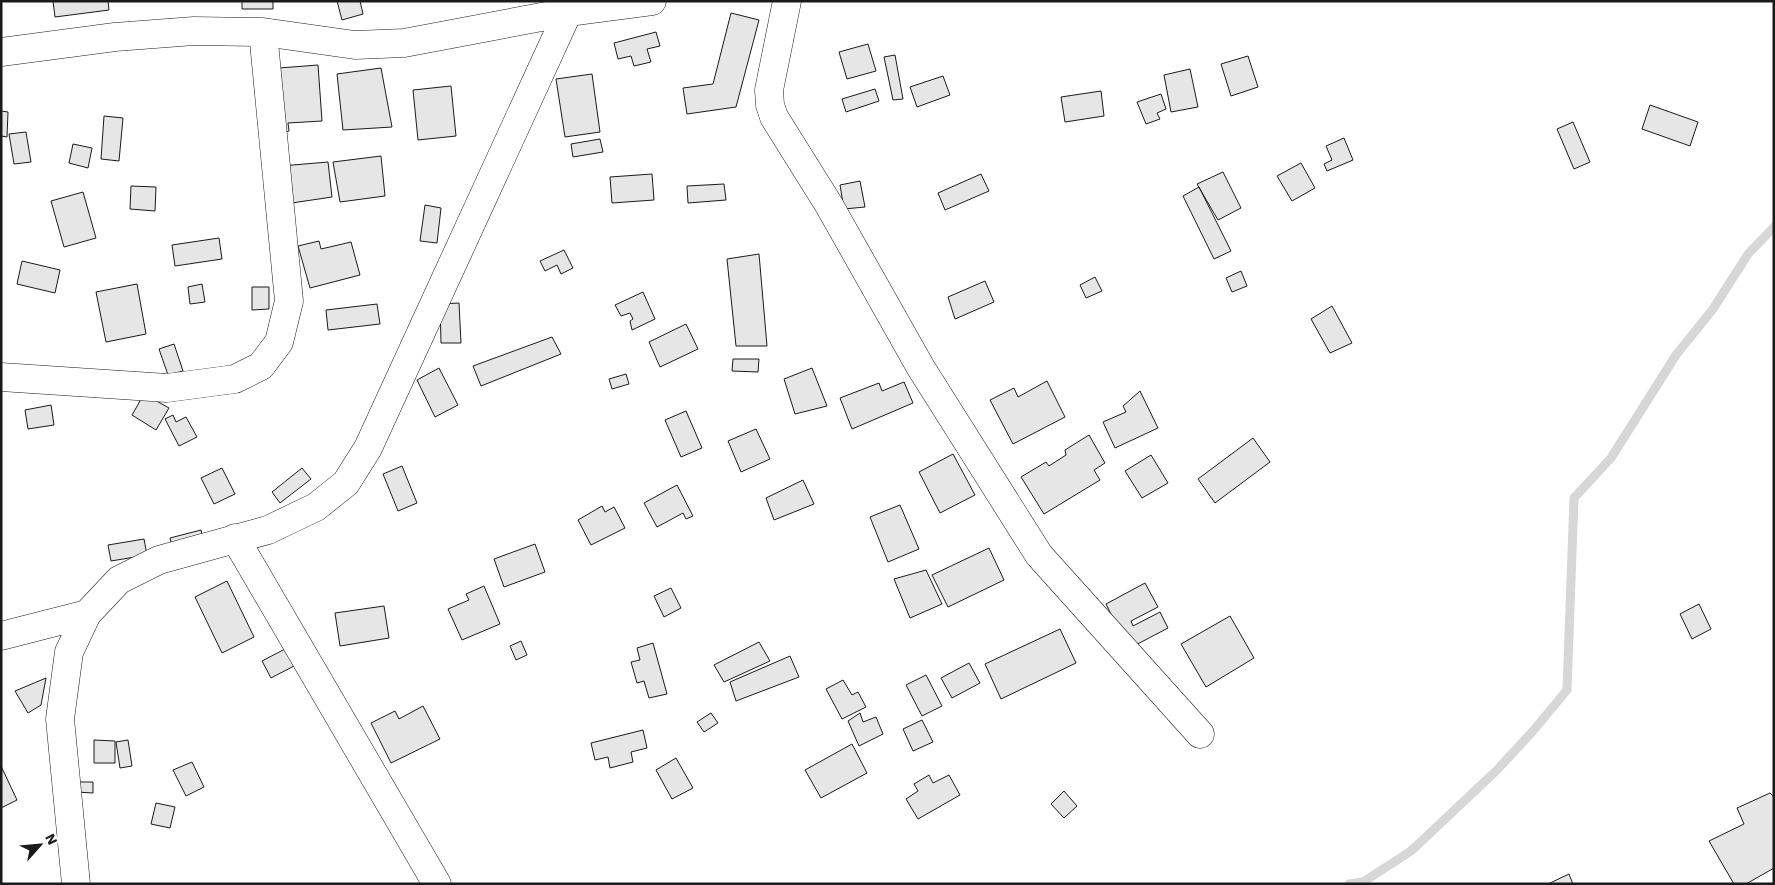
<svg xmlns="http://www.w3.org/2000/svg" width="1775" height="885" font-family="'Work Sans',sans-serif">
	<rect width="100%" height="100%" fill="#fff"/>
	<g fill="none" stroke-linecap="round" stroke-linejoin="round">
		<!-- stream -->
		<path stroke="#d7d7d7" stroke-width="9" d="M1349 884 1363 882 1411 851 1496 771 1533 731 1567 690 1574 498 1611 458 1676 355 1713 309 1748 254 1774 227"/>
	</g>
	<!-- building -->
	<path fill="#e6e6e6" stroke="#1a1a1a" d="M53 1H108L109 10 55 17Z
		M242 1H273V9H242Z
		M337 1H360L363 14 342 20Z
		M731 13 759 20 736 107 687 114 683 88 713 84Z
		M656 32 660 46 647 49 651 62 634 66 631 56 618 59 614 43Z
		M868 44 876 71 847 79 839 52Z
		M895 55 903 99 893 100 884 57Z
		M1248 56 1258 87 1231 96 1221 64Z
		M318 65 322 121 288 123 289 131 276 136 279 68Z
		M381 68 392 127 343 130 337 74Z
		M1190 69 1198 107 1171 112 1164 75Z
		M592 74 600 132 565 137 556 79Z
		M943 76 950 95 917 107 910 87Z
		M451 86 456 136 418 140 413 90Z
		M875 89 879 101 846 112 842 99Z
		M1101 91 1104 116 1065 122 1061 97Z
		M1161 94 1166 109 1157 113 1160 119 1146 124 1137 102Z
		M1650 105 1698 122 1690 146 1642 129Z
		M1 111 8 112 7 137 1 136Z
		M104 116 123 118 119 161 101 159Z
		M1573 122 1590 162 1574 169 1557 129Z
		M26 132 31 162 14 164 9 134Z
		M1344 138 1353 160 1327 171 1324 164 1332 160 1326 146Z
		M600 139 603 152 573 157 571 144Z
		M73 144 92 148 88 168 69 163Z
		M381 156 385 196 340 202 333 162Z
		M328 162 332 197 285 204 281 166Z
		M1301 163 1315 188 1292 201 1277 176Z
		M1223 172 1241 208 1218 220 1197 184Z
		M652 174 654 200 612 203 610 177Z
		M981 174 989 191 945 210 938 193Z
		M860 181 865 207 844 209 840 185Z
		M724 184 726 200 688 203 687 186Z
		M131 186 156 187 155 211 130 209Z
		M1199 187 1231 251 1214 259 1183 196Z
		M83 192 96 238 64 247 51 201Z
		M425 205 441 208 437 243 420 241Z
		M219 238 222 259 175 266 172 245Z
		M319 241 321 249 351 242 360 275 310 288 298 246Z
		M564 250 573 268 561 274 557 265 545 271 540 261Z
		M759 254 767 346H736L727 259Z
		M22 261 60 270 55 293 17 284Z
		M1241 271 1247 286 1232 292 1226 278Z
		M1095 277 1102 291 1086 298 1080 285Z
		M985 281 994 302 955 319 948 297Z
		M137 284 146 334 106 342 96 292Z
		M202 284 205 302 190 304 188 287Z
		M252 287H269V309L252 310Z
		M643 292 655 319 632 330 630 321 633 319 630 313 621 316 615 305Z
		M459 303 461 343H441L440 304Z
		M377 304 380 324 328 330 326 310Z
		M1332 306 1352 343 1330 353 1311 319Z
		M686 324 698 349 660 367 649 342Z
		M552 337 561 354 481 386 473 366Z
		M174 344 183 371 168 375 159 349Z
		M733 359H759L758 372 732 371Z
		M439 368 458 405 435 417 417 380Z
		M812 368 827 406 795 414 784 379Z
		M626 374 629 384 612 389 609 379Z
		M1047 381 1065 417 1013 444 990 400 1014 388 1018 397Z
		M904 382 913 403 852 429 840 398 879 383 882 391Z
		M1140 391 1158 428 1115 448 1103 422 1126 412 1123 406Z
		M144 394 169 408 156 430 132 415Z
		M51 405 54 425 28 429 25 410Z
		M686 411 702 448 681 457 665 420Z
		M173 415 176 422 186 417 197 437 179 446 165 419Z
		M756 429 770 459 741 472 728 441Z
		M1089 435 1105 463 1094 470 1100 480 1044 514 1021 477 1046 462 1049 466 1066 455 1065 450Z
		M1253 438 1270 462 1215 503 1198 479Z
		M953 454 975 495 940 513 919 472Z
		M1151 455 1168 483 1142 498 1125 471Z
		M402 466 417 503 398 511 383 474Z
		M222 468 235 494 214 504 201 478Z
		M302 468 311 479 280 503 272 492Z
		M803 480 814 504 774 520 766 498Z
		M677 485 693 516 686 519 683 513 657 527 644 503Z
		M900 505 919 549 888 562 870 517Z
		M602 506 605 512 614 507 625 528 591 545 578 520Z
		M201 530 204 544 173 551 170 538Z
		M144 539 147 555 111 561 108 545Z
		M535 544 545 572 504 587 494 559Z
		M989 548 1004 580 948 607 932 575Z
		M926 570 942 604 910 618 894 579Z
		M227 581 254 637 222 653 195 597Z
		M1145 583 1158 607 1131 621 1133 626 1160 612 1168 628 1128 649 1106 604Z
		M484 586 500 624 462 640 448 609 469 600 466 594Z
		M671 588 681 608 664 617 654 596Z
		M1699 604 1711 629 1692 639 1680 614Z
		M384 606 389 638 340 646 335 613Z
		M1230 616 1254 658 1206 687 1181 644Z
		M1060 629 1076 663 1001 699 985 664Z
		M521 641 527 655 516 660 510 646Z
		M759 642 770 661 724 682 714 665Z
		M653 643 667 694 649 698 644 681 637 683 631 662 640 660 637 648Z
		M285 649 294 666 271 678 262 661Z
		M790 656 799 677 736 701 730 682Z
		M969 663 980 683 952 698 941 678Z
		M926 675 942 706 922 716 906 685Z
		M46 678 41 705 28 713 15 691Z
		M843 680 852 695 858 692 866 707 842 719 826 689Z
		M423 706 440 739 391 763 371 723 395 711 399 719Z
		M711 713 718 723 704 732 697 722Z
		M860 713 863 722 876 717 883 734 859 746 848 721Z
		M922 720 933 742 913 751 903 729Z
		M643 730 647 748 631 752 633 762 610 768 608 757 595 760 591 743Z
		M94 740 115 741V763H94Z
		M128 740 132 766 120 768 116 742Z
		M852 744 867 773 821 798 805 770Z
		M676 758 693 788 672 799 656 770Z
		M192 762 204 787 186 796 173 770Z
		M1 766 17 800 1 808Z
		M929 775 933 783 949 775 960 795 918 819 906 799 918 791 914 784Z
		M76 782H93V793L76 792Z
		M1064 791 1077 806 1064 818 1051 804Z
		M1770 793 1774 797V868L1746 884H1734L1709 841 1744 824 1737 808Z
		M156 803 175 807 170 828 151 824Z
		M1569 874 1573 884H1548Z"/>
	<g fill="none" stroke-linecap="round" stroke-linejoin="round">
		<!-- street casing -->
		<g stroke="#1a1a1a" stroke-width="29">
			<path id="street" d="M787 1 769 90 770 105 774 117 829 205 921 368 1039 555 1200 734
				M1 52 115 37 194 31 263 32 355 45 404 43 568 12 652 1
				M1 377 167 388 235 379 261 366 279 342 289 301 263 32
				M235 538 437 884
				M1 636 87 614
				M76 884 60 719 69 652 87 614 119 580 159 560 268 530 316 507 346 483 368 448 568 12 570 1"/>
		</g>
		<!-- street -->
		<use href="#street" stroke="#fff" stroke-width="28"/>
	</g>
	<!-- border -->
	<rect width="1775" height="885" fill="none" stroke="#1a1a1a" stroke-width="5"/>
	<!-- north arrow -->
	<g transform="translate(40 845) rotate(63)" stroke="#ffffff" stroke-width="4" paint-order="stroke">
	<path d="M0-4L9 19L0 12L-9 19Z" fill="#1a1a1a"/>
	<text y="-8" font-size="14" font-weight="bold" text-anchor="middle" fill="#1a1a1a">N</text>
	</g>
</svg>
